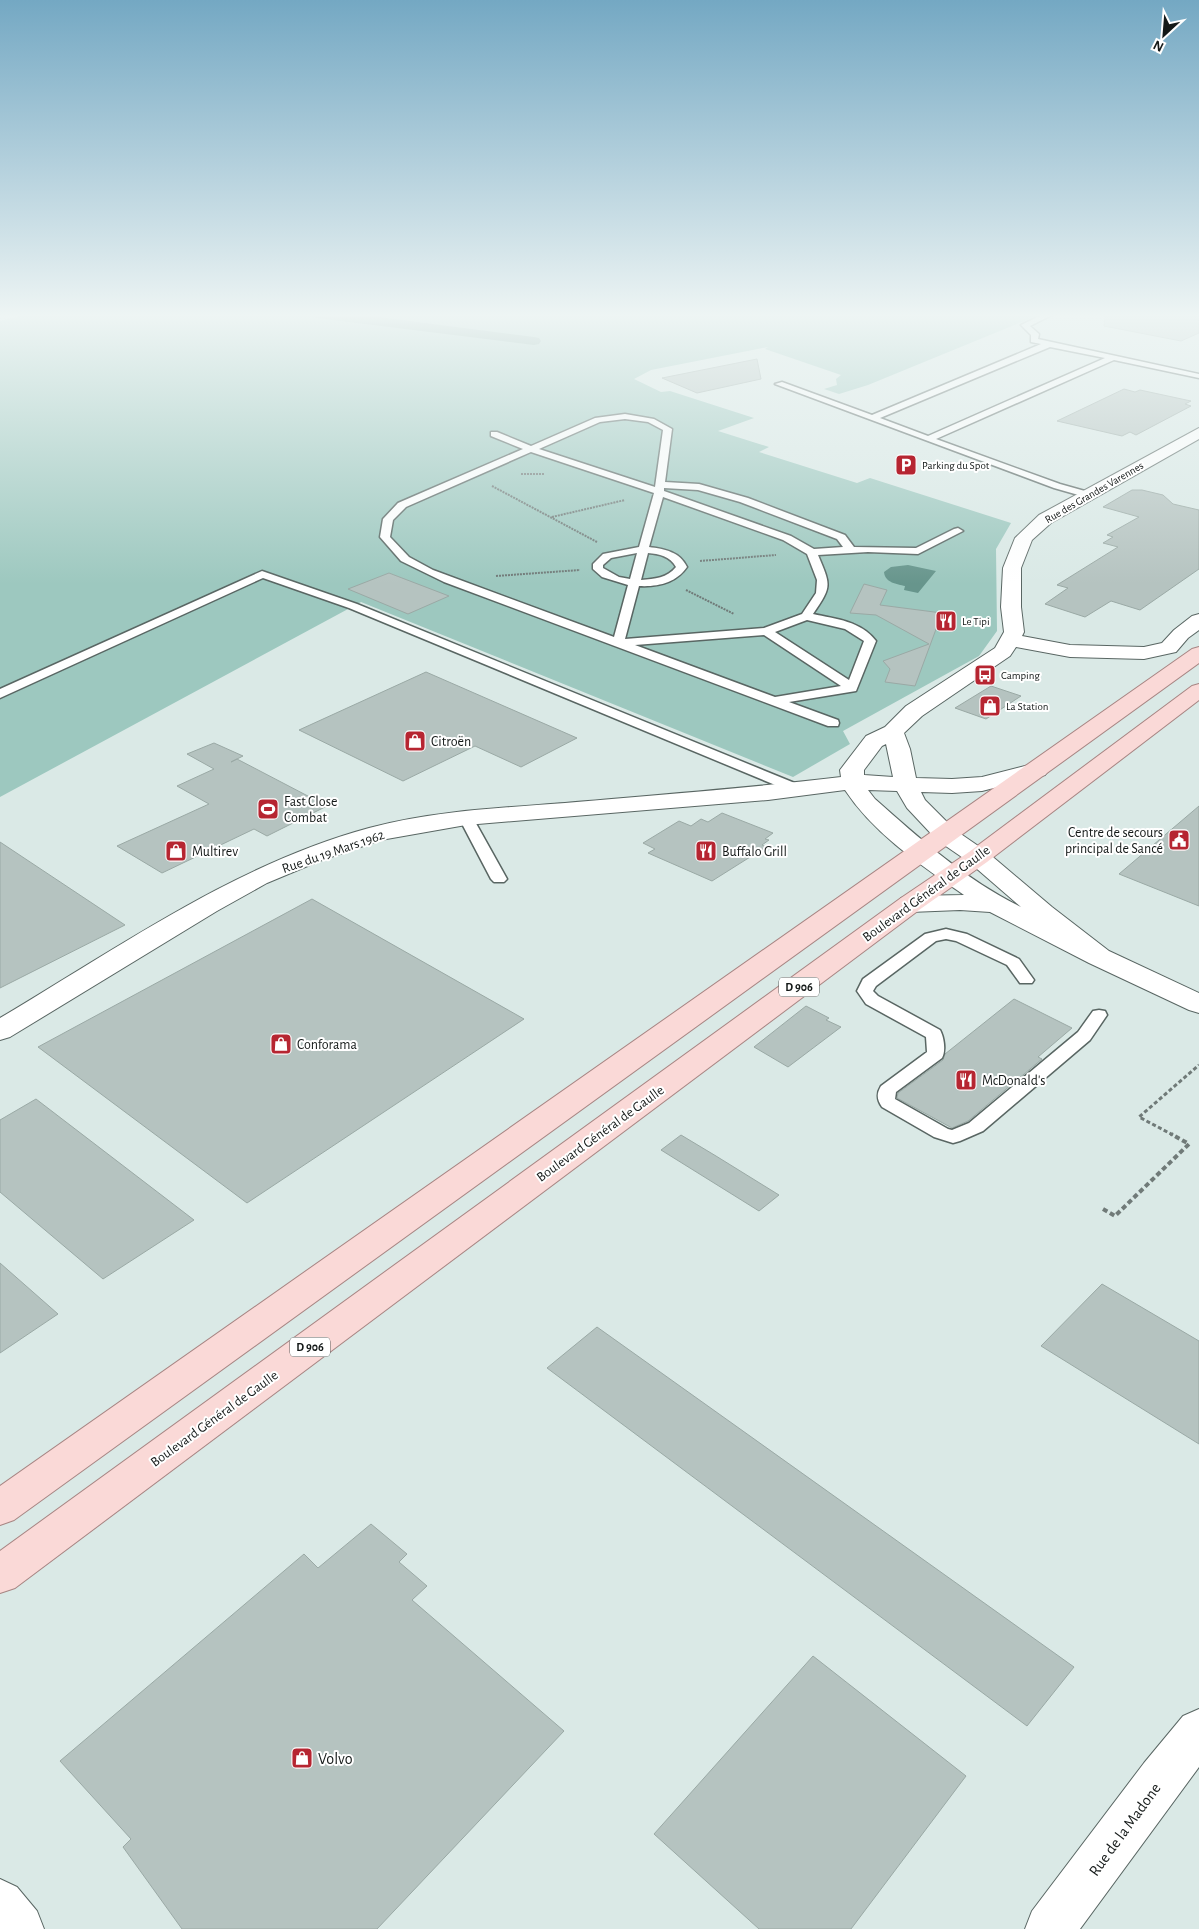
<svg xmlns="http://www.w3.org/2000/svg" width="1199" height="1929" font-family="'Alegreya Sans',sans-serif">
	<rect width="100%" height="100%" fill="#dae9e6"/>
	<!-- green -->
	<path fill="#9dc8bf" d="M28 314H1041L868 385 839 394 824 389 837 385 836 379 841 375 765 349 768 347 651 370 634 379 661 392 670 391 754 418 718 431 769 447 759 452 857 483 870 478 1011 523 996 549 997 631 979 656 843 731 850 744 793 777 361 602 0 797V321Z"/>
	<!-- water -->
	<path fill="#67958c" d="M908 565 936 571 918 593 904 590 905 586C897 584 885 583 884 572L891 567Z"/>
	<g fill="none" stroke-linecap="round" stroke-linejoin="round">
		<!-- canal -->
		<path fill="#67958c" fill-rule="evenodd" d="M310 314H355L534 337 539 338 541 341 539 344 534 345 317 318Z"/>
	</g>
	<!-- building -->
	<path fill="#b5c3c0" stroke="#9aa9a5" d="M1105 314H1199V333L1181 341 1104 326Z
		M757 359 761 379 697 393 662 378Z
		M1124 389 1135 392 1140 390 1191 401 1185 404 1191 406 1136 435 1130 432 1122 436 1057 421Z
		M1132 490H1142L1163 495 1173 504 1199 510V569L1140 610 1111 601 1085 617 1045 604 1068 588 1057 585 1118 547 1103 543 1113 537 1107 535 1139 517 1103 507Z
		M389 573 449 596 408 614 348 589Z
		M864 584 887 590 880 605 942 613 915 686 885 682 890 669 883 661 929 644 876 615 850 613Z
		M426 672 577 738 521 767 475 746 403 781 299 730Z
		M991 686 1021 696 986 719 955 708Z
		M214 743 243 756 231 762 237 759 327 806 267 836 254 829 162 873 117 846 209 804 177 786 214 769 187 754Z
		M1199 806V906L1119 874Z
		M722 813 773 833 765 839 769 840 762 845 766 847 712 881 648 853 655 849 643 843 679 821 691 826 701 819 708 822Z
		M0 842 125 925 0 988Z
		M312 899 524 1019 247 1203 38 1047Z
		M1014 999 1072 1028 1038 1057 1042 1059 968 1121 952 1128 897 1098 898 1093 943 1060 945 1054Z
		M806 1006 829 1018 826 1020 841 1027 788 1067 754 1047Z
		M36 1099 194 1220 103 1279 0 1192V1120Z
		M681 1135 716 1156 779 1195 759 1211 661 1150Z
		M0 1263 58 1314 0 1353Z
		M1102 1284 1199 1341V1444L1041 1346Z
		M597 1327 1074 1667 1027 1726 547 1368Z
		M371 1524 407 1554 399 1562 427 1586 412 1600 564 1731 377 1929H182L123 1847 131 1839 60 1761 304 1554 318 1568Z
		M813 1656 966 1776 851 1929H759L654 1834Z"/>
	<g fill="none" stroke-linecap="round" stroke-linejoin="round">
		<!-- service casing -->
		<g stroke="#596663" stroke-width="3">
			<path id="service" d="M1044 314H1054L1030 326 1039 334 1038 339 1199 374V378L1114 360 936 439 1060 484 1092 493V497L1089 498 1054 488 775 384 782 382 872 415 1041 344 1031 342V335L1021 325ZM1050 347 1105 358 928 436 880 418Z
				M625 414 654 419 672 429 665 482 699 484 748 498 845 535 854 547 916 548 954 529 958 528 963 531 918 554 868 552 818 555C831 586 832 586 813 614 836 619 861 621 876 641L856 691 789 702 838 720 839 723 838 726H828L444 582 401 561 380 537 383 519 398 503 523 449 491 436V432H497L531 446 595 418ZM625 419 648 422 663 430 655 487 539 449 600 422ZM531 452 654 493 639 547 603 554 593 564V569L602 577 628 585 614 637 433 570 409 557 390 537 393 520 406 507ZM664 488 698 490 740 502 837 539 843 547 814 549 791 536 664 491ZM663 497 783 540 807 554 817 580 816 593 802 614 764 628 625 639 639 586C658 587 676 583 687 567 680 552 665 549 649 547ZM637 553 630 579 619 577 603 568V565L611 558ZM648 553C659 554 670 556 676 567 667 578 655 579 641 580ZM807 620 845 629 864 641 849 680 775 632ZM764 635 841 686 775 697 635 645Z
				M262 571 357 604 802 786 804 789 802 792H792L349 608 263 578 0 698V689Z
				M466 814 471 815 473 818 507 879 504 882H494L491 879 459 818 461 815Z
				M946 929 967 934 1019 959 1034 980 1032 983H1020L1007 965 956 941 946 939 936 941 876 986 873 991 878 996 940 1030C944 1037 946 1051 942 1058L896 1092 895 1099 948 1129 952 1130 969 1123 1078 1032 1093 1011 1099 1010 1105 1011 1107 1015 1090 1040 983 1131 960 1141 953 1143 934 1137 882 1107C877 1100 876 1094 881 1086L927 1052 926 1037 866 1004 857 991 863 979 925 934Z"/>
		</g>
		<!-- minor casing -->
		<g stroke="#596663" stroke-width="2">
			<path id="minor" d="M1199 428V439L1051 523 1032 540 1021 568V607L1024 632 1022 636 1070 645 1144 647 1162 643 1174 630 1192 616 1199 614V630L1188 638 1176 652 1144 659 1070 657 1016 647 1010 656 922 716 904 733 910 749 916 778 952 779 982 777 1037 763 1045 765 1049 770 1045 775 982 791 952 793 921 792 925 800 955 830 987 852 1052 907 1109 951 1199 993V1013L1189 1010 1089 963 990 912 960 910 910 912 901 910 897 904 901 898 910 896 964 895C921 865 874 834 845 790L768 800 466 825 381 840 322 860 267 883 217 911 10 1037 0 1040V1018C118 948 236 864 369 828 432 811 500 808 565 803 657 795 749 788 841 777L840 770 866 736 885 727 906 706 995 648 1004 632 1001 607 1003 568 1015 538 1039 515ZM886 744 893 777 864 775V770L882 746ZM868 790 897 791 907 808 937 840 969 862 1021 907C966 880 920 839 875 799Z
				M1199 1709V1767L1080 1929H1025L1032 1911 1144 1763 1183 1716Z
				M0 1879 17 1887 37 1911 44 1929H0Z"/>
		</g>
		<!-- primary casing -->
		<g stroke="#a78583" stroke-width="2">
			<path id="primary" d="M1199 647V663L14 1520 0 1525V1486L1192 649Z
				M1199 684V700L987 862 919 910 15 1588 0 1593V1551L901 898 969 852 1192 686Z"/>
		</g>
		<!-- path-far2 -->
		<path stroke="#707a78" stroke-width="2" stroke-dasharray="2 1" stroke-linecap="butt" d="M521 474H545
			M492 486 597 542
			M552 517 625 500
			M700 561 776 555
			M496 576 580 570
			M686 590 734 614"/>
		<!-- path-far1 -->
		<path stroke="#707a78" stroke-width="3" stroke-dasharray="4 2.5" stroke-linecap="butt" d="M1173 1135 1139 1117 1199 1065"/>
		<!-- path -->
		<path stroke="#707a78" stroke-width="4" stroke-dasharray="5 3" stroke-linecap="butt" d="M1103 1209 1115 1216 1189 1144 1171 1134"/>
		<!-- service -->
		<use href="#service" fill="#fff" fill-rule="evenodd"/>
		<!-- minor -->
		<use href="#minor" fill="#fff" fill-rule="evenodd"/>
		<!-- primary -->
		<use href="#primary" fill="#fad9d7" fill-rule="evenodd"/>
	</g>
	<!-- sky -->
	<linearGradient id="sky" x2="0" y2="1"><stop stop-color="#74a8c3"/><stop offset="0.54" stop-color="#eef5f4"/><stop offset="1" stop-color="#eef5f4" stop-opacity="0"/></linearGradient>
	<rect width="1199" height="584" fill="url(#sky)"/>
	<!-- icons -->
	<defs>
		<g id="parking-square" transform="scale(1.125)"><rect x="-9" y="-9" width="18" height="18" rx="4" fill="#b62531" stroke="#fff"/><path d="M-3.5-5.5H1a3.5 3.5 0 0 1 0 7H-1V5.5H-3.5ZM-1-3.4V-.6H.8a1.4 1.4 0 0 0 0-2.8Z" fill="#fff"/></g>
		<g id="restaurant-square" transform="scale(1.125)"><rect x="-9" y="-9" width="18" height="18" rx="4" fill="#b62531" stroke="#fff"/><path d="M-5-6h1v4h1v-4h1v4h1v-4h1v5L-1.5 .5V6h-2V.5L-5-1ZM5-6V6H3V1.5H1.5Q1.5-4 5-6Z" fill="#fff"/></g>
		<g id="bus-square" transform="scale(1.125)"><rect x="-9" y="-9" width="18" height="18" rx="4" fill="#b62531" stroke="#fff"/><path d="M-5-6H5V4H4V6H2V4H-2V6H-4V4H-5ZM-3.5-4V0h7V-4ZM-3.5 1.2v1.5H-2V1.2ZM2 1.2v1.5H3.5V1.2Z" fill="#fff"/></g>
		<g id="shop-square" transform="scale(1.125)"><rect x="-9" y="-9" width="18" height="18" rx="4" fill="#b62531" stroke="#fff"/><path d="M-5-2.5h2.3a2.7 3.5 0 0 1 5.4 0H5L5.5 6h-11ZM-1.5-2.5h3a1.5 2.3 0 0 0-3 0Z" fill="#fff"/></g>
		<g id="stadium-square" transform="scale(1.125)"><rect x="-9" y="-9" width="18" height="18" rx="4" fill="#b62531" stroke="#fff"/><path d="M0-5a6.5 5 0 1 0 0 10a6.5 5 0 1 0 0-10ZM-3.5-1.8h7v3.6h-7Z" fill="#fff"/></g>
		<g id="civic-square" transform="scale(1.125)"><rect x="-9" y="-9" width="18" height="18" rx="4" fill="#b62531" stroke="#fff"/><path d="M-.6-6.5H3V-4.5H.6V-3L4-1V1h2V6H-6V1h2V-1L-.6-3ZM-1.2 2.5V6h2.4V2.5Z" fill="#fff"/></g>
	</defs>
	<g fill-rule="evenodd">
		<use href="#parking-square" x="906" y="465"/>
		<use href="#restaurant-square" x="946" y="621"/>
		<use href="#bus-square" x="985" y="675"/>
		<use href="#shop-square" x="990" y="706"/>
		<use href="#shop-square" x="415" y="741"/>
		<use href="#stadium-square" x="268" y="809"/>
		<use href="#civic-square" x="1179" y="840"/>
		<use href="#shop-square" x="176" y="851"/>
		<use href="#restaurant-square" x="706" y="851"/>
		<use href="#shop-square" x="281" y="1044"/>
		<use href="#restaurant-square" x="966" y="1080"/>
		<use href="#shop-square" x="302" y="1758"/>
	</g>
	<g text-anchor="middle" stroke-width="4" stroke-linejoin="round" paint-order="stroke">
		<!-- far-poi labels -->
		<g font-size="11" fill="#141918" stroke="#fff" text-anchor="start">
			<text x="922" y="469">Parking du Spot</text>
			<text x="962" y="625">Le Tipi</text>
			<text x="1001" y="679">Camping</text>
			<text x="1006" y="710">La Station</text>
		</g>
		<!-- far-street labels -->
		<g font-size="11" fill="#141918" stroke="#fff">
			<text transform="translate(1094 492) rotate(-30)" y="4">Rue des Grandes Varennes</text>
		</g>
		<!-- shield labels -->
		<g fill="#fff" stroke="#5a5e5d" stroke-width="1">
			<rect x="779" y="977.5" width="40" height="19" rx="4"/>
			<rect x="290" y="1337.5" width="40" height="19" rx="4"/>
		</g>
		<g font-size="12" font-weight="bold" fill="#141918">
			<text x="799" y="991">D 906</text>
			<text x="310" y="1351">D 906</text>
		</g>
		<!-- poi labels -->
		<g font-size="14" fill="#141918" stroke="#fff" text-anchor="start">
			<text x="431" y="746">Citroën</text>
			<text x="284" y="806">Fast Close<tspan x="284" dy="16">Combat</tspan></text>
			<text x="1163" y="837" text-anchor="end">Centre de secours<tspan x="1163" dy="16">principal de Sancé</tspan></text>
			<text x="192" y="856">Multirev</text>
			<text x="722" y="856">Buffalo Grill</text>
			<text x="297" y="1049">Conforama</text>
			<text x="982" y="1085">McDonald's</text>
		</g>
		<!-- street labels -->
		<g font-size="14" fill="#141918" stroke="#fff">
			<text transform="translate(333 851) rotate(-19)" y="5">Rue du 19 Mars 1962</text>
			<text transform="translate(926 893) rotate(-36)" y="5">Boulevard Général de Gaulle</text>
			<text transform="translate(600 1133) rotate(-36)" y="5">Boulevard Général de Gaulle</text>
			<text transform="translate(214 1418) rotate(-36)" y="5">Boulevard Général de Gaulle</text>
		</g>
		<!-- near-poi labels -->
		<g font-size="16" fill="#141918" stroke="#fff" text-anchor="start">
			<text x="318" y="1764">Volvo</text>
		</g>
		<!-- near-street labels -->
		<g font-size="16" fill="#141918" stroke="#fff">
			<text transform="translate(1124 1829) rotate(-54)" y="6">Rue de la Madone</text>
		</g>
	</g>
	<!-- north arrow -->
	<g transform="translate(1164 35) rotate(206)" stroke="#ffffff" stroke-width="4" paint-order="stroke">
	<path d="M0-4L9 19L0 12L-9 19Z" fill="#141918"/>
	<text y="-8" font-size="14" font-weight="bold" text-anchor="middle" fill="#141918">N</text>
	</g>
</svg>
